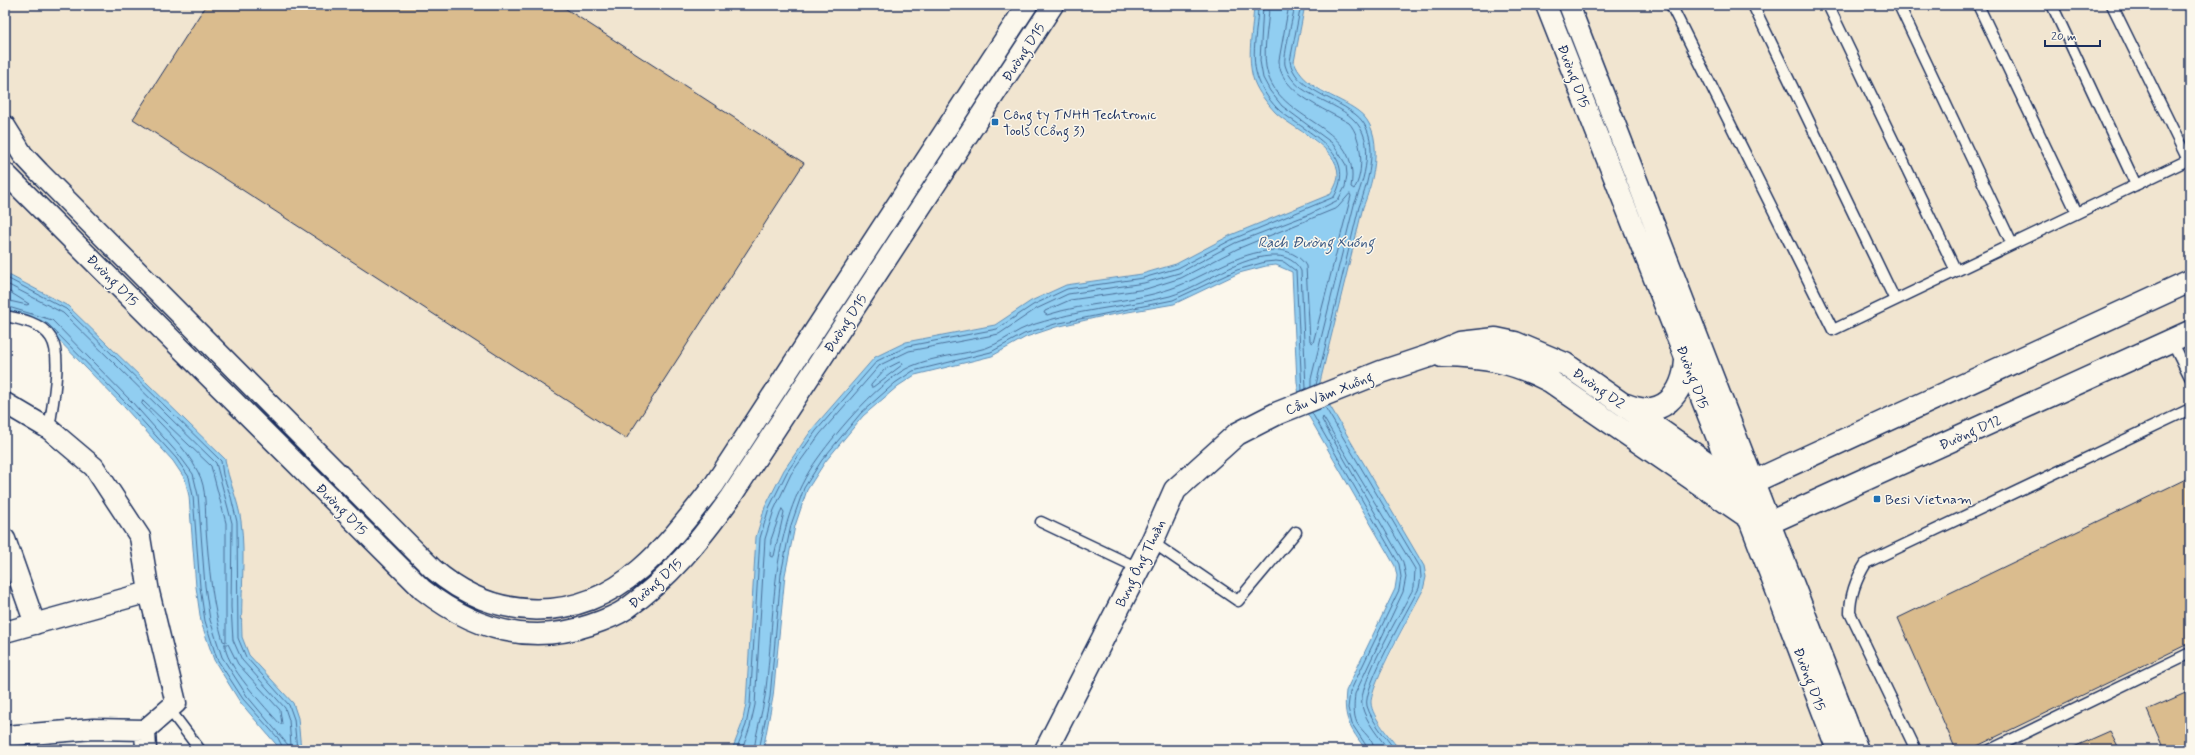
<svg xmlns="http://www.w3.org/2000/svg" width="2195" height="755" font-family="Mynerve,sans-serif">
	<rect width="100%" height="100%" fill="#fbf7ec"/>
	<filter id="ink" filterUnits="userSpaceOnUse"><feTurbulence type="fractalNoise" baseFrequency=".025" numOctaves="2"/><feDisplacementMap in="SourceGraphic" scale="8" xChannelSelector="R" yChannelSelector="G"/><feConvolveMatrix kernelMatrix="1 2 1 2 8 2 1 2 1" color-interpolation-filters="sRGB"/></filter>
	<g filter="url(#ink)">
		<!-- built -->
		<path fill="#f1e5d0" d="M5 5H1254L1250 61 1254 81 1262 96 1275 112 1326 150 1337 168 1338 175 1337 184 1331 195 1231 235 1176 264 1142 274 1066 285 1031 301 995 325 906 342 875 357 813 428 784 470 765 507 756 537 746 704 742 724 732 750H301L298 718 249 655 242 637 241 521 235 495 227 474 225 459 68 306 5 273Z
			M1305 5H2190V750H1400L1378 721 1371 704 1374 686 1423 590 1320 389V382L1363 207 1370 191 1376 154 1372 132 1359 111 1305 80 1296 69 1294 62Z"/>
		<!-- water -->
		<path fill="#91cef1" stroke="#628eb6" d="M1254 5H1305L1294 62C1304 89 1336 95 1358 111 1386 131 1374 181 1363 207L1320 382V389L1424 566 1426 577 1423 590C1413 610 1369 686 1371 703 1372 717 1391 739 1400 750H1366C1350 728 1343 719 1346 691L1395 589 1397 576 1395 566 1300 401 1297 382 1292 272 1276 265 1266 266 1239 273 1174 304 1099 317 1056 327 1026 337 992 356 915 375 898 386 863 416 825 462 807 490 795 526 785 575 773 697 763 750H732L742 724 746 704 756 537 765 507 784 470 813 428 875 357 906 342 995 325 1031 301 1066 285 1142 274 1176 264 1231 235 1331 194C1334 188 1338 182 1338 175 1338 146 1292 129 1275 112 1267 103 1258 92 1254 81 1246 58 1253 29 1254 5Z
			M5 273 68 306 225 459C228 480 238 499 241 521 246 557 240 600 242 637L249 655 293 703 298 718 301 750H281L240 702 214 660 201 622 196 587 189 496 185 479 173 461 125 408 45 326 5 314Z"/>
		<g fill="none" stroke-linecap="round" stroke-linejoin="round">
			<!-- shore -->
			<path stroke="#4a6f99" stroke-width="1" d="M1269 5C1269 27 1261 54 1268 75 1284 124 1362 125 1351 187L1354 189C1365 173 1362 137 1349 123 1326 110 1278 91 1279 60L1289 5
				M1295 5C1293 17 1283 56 1285 65 1289 79 1299 88 1311 94 1324 102 1342 108 1353 119 1377 141 1364 180 1354 205L1311 379V387
				M1301 5 1290 61C1292 74 1302 83 1312 89 1326 98 1342 104 1355 114 1382 134 1369 181 1359 207L1316 385
				M1350 194 1351 196 1313 343 1310 341 1306 266C1301 256 1286 249 1275 250 1236 252 1205 277 1170 289 1130 303 1087 302 1047 315L1044 313 1045 311 1070 300 1146 289 1181 278 1237 249 1337 208Z
				M5 277 66 309 221 461 223 475 231 497 237 522 238 638 246 657 289 705 294 719 297 750
				M5 283 63 313 216 463 232 523 231 607 233 640 242 660 285 708 289 720 291 745H288L247 696 222 657 210 620 205 586 198 495 193 474 179 455 132 402 52 320 5 306
				M5 289 29 304 27 305 5 300
				M41 321 48 324 128 405 176 458 189 477 193 496 200 587 205 621 217 659 243 699 278 738 284 750
				M900 362 903 363 902 365 873 387H871V385L884 370Z
				M143 401 211 466 226 523V642L223 641C212 604 209 567 206 529 205 511 207 488 198 472 185 446 161 425 142 404Z
				M1325 407 1420 567 1421 577 1419 588C1409 608 1362 688 1367 706 1372 722 1385 736 1395 750
				M1312 413 1399 564 1401 577 1399 590 1350 692 1348 708 1352 724 1369 750
				M782 509 784 512 774 556 772 557 770 556 771 540Z
				M225 644H228L238 664 280 710 282 724H280C266 708 223 663 225 644Z
				M736 750 746 725 750 705 760 538 769 508 787 472 816 431 877 361 908 346 997 329 1033 305 1067 289 1143 278 1178 268 1233 239 1334 197C1359 153 1307 133 1280 111 1271 103 1263 91 1259 81 1249 58 1258 29 1258 5
				M742 750 750 727 755 705 765 539 774 510 791 474 820 434 880 365 909 351 999 334 1036 309 1068 294 1144 283 1179 273 1235 243 1310 214 1338 200 1345 187 1347 175 1346 165 1340 155 1332 143 1282 106 1270 91 1263 78 1260 61 1263 5
				M754 750C756 732 762 714 765 696 776 616 768 526 818 458 838 430 881 379 912 366 935 356 962 355 986 348 998 344 1009 336 1020 330 1030 325 1042 322 1053 319 1091 308 1131 306 1170 296 1203 286 1241 254 1277 256 1286 256 1297 262 1301 271L1306 389
				M759 750 770 697 781 574 791 525 804 488 822 460 861 413 895 383 913 371 991 352 1024 334 1055 324 1173 300 1237 270 1265 262 1276 261 1284 262 1296 271 1302 391
				M1374 750C1374 739 1362 732 1357 723 1353 714 1354 704 1355 694L1403 592 1406 577 1403 562 1322 420 1323 417 1415 569 1414 587C1403 609 1357 685 1362 706 1366 722 1379 737 1389 750"/>
		</g>
		<!-- building -->
		<path fill="#dabc8e" stroke="#1b2f5e" d="M206 5H560L804 163 626 439 133 119Z
			M2190 477V643L1969 750H1956L1898 618Z
			M2190 691V750H2164L2147 710Z
			M2110 731 2120 750H2067Z"/>
		<g fill="none" stroke-linecap="round" stroke-linejoin="round">
			<!-- service casing -->
			<g stroke="#1b2f5e" stroke-width="13">
				<path id="service" d="M1671 5 1833 330 2188 160 2112 5
					M1753 5 1895 300
					M1828 5 1956 271
					M1899 5 2012 244
					M1978 5 2077 213
					M2052 5 2136 185
					M5 316C21 319 42 323 51 338 63 356 52 407 49 429
					M2172 341 2190 377
					M1041 522 1138 568
					M1152 542 1238 601 1296 532
					M169 709 200 750
					M1916 750 1850 613C1850 594 1856 579 1866 563L2190 409
					M1990 750 2190 653"/>
			</g>
			<!-- minor casing -->
			<g stroke="#1b2f5e" stroke-width="23">
				<path id="minor" d="M1546 5 1748 517 1837 750
					M1569 5 1858 750
					M5 126 23 155 39 172 433 569C494 622 578 624 640 569 668 545 691 514 714 485L1027 5
					M5 173 423 590C473 629 528 646 590 625 602 621 616 616 626 609 669 579 701 539 731 497L1053 5
					M5 403 49 429 94 467 140 537 149 592
					M5 539 35 624
					M5 632 149 592 176 703 145 730 146 750
					M5 736 93 729 145 730"/>
			</g>
			<!-- tertiary casing -->
			<g stroke="#1b2f5e" stroke-width="25">
				<path id="tertiary" d="M1442 356C1485 357 1512 361 1550 381L1748 517 1771 522 2190 332
					M1626 405C1662 420 1683 395 1686 361
					M1046 750 1152 542 1175 490 1237 434 1278 413 1381 372 1429 356 1460 343 1496 339 1515 343 1565 364 1733 481H1755L2190 281"/>
			</g>
			<!-- service -->
			<use href="#service" stroke="#fbf7ec" stroke-width="10"/>
			<!-- minor -->
			<use href="#minor" stroke="#fbf7ec" stroke-width="20"/>
			<!-- tertiary -->
			<use href="#tertiary" stroke="#fbf7ec" stroke-width="22"/>
		</g>
	</g>
	<!-- markers -->
	<g fill="#1f6fb2" stroke="#fbf7ec" stroke-width="1.5">
		<rect x="991" y="118" width="8" height="8" rx="2"/>
		<rect x="1873" y="495" width="8" height="8" rx="2"/>
	</g>
	<g text-anchor="middle" stroke-width="3" stroke-linejoin="round" paint-order="stroke">
		<!-- street labels -->
		<g font-size="14" fill="#1b2f5e" stroke="#fbf7ec">
			<text transform="translate(1023 52) rotate(-57)" y="5">Đường D15</text>
			<text transform="translate(1574 76) rotate(69)" y="5">Đường D15</text>
			<text transform="translate(113 280) rotate(45)" y="5">Đường D15</text>
			<text transform="translate(845 323) rotate(-57)" y="5">Đường D15</text>
			<text transform="translate(1693 377) rotate(69)" y="5">Đường D15</text>
			<text transform="translate(1599 388) rotate(35)" y="5">Đường D2</text>
			<text transform="translate(1329 393) rotate(-22)" y="5">Cầu Vàm Xuồng</text>
			<text transform="translate(1970 432) rotate(-24)" y="5">Đường D12</text>
			<text transform="translate(342 509) rotate(45)" y="5">Đường D15</text>
			<text transform="translate(1140 563) rotate(-64)" y="5">Bưng Ông Thoàn</text>
			<text transform="translate(655 583) rotate(-42)" y="5">Đường D15</text>
			<text transform="translate(1810 679) rotate(69)" y="5">Đường D15</text>
		</g>
		<!-- poi labels -->
		<g font-size="14" fill="#1b2f5e" stroke="#fbf7ec" text-anchor="start">
			<text x="1003" y="119">Công ty TNHH Techtronic<tspan x="1003" dy="16">Tools (Cổng 3)</tspan></text>
			<text x="1885" y="504">Besi Vietnam</text>
		</g>
		<!-- water labels -->
		<g font-size="15" font-style="italic" fill="#385783" stroke="#fbf7ec">
			<text x="1316" y="247">Rạch Đường Xuống</text>
		</g>
	</g>
	<!-- margin -->
	<rect width="2195" height="755" fill="none" stroke="#fbf7ec" stroke-width="20"/>
	<rect x="10" y="10" width="2175" height="735" fill="none" stroke="#1b2f5e" stroke-width="1.5" filter="url(#ink)"/>
	<!-- scale -->
	<path d="M2045 40v6h55v-6" fill="none" stroke="#1b2f5e" stroke-width="2"/>
	<text x="2051" y="40" font-size="12" fill="#1b2f5e" stroke="#fbf7ec" stroke-width="3" paint-order="stroke">20 m</text>
</svg>
